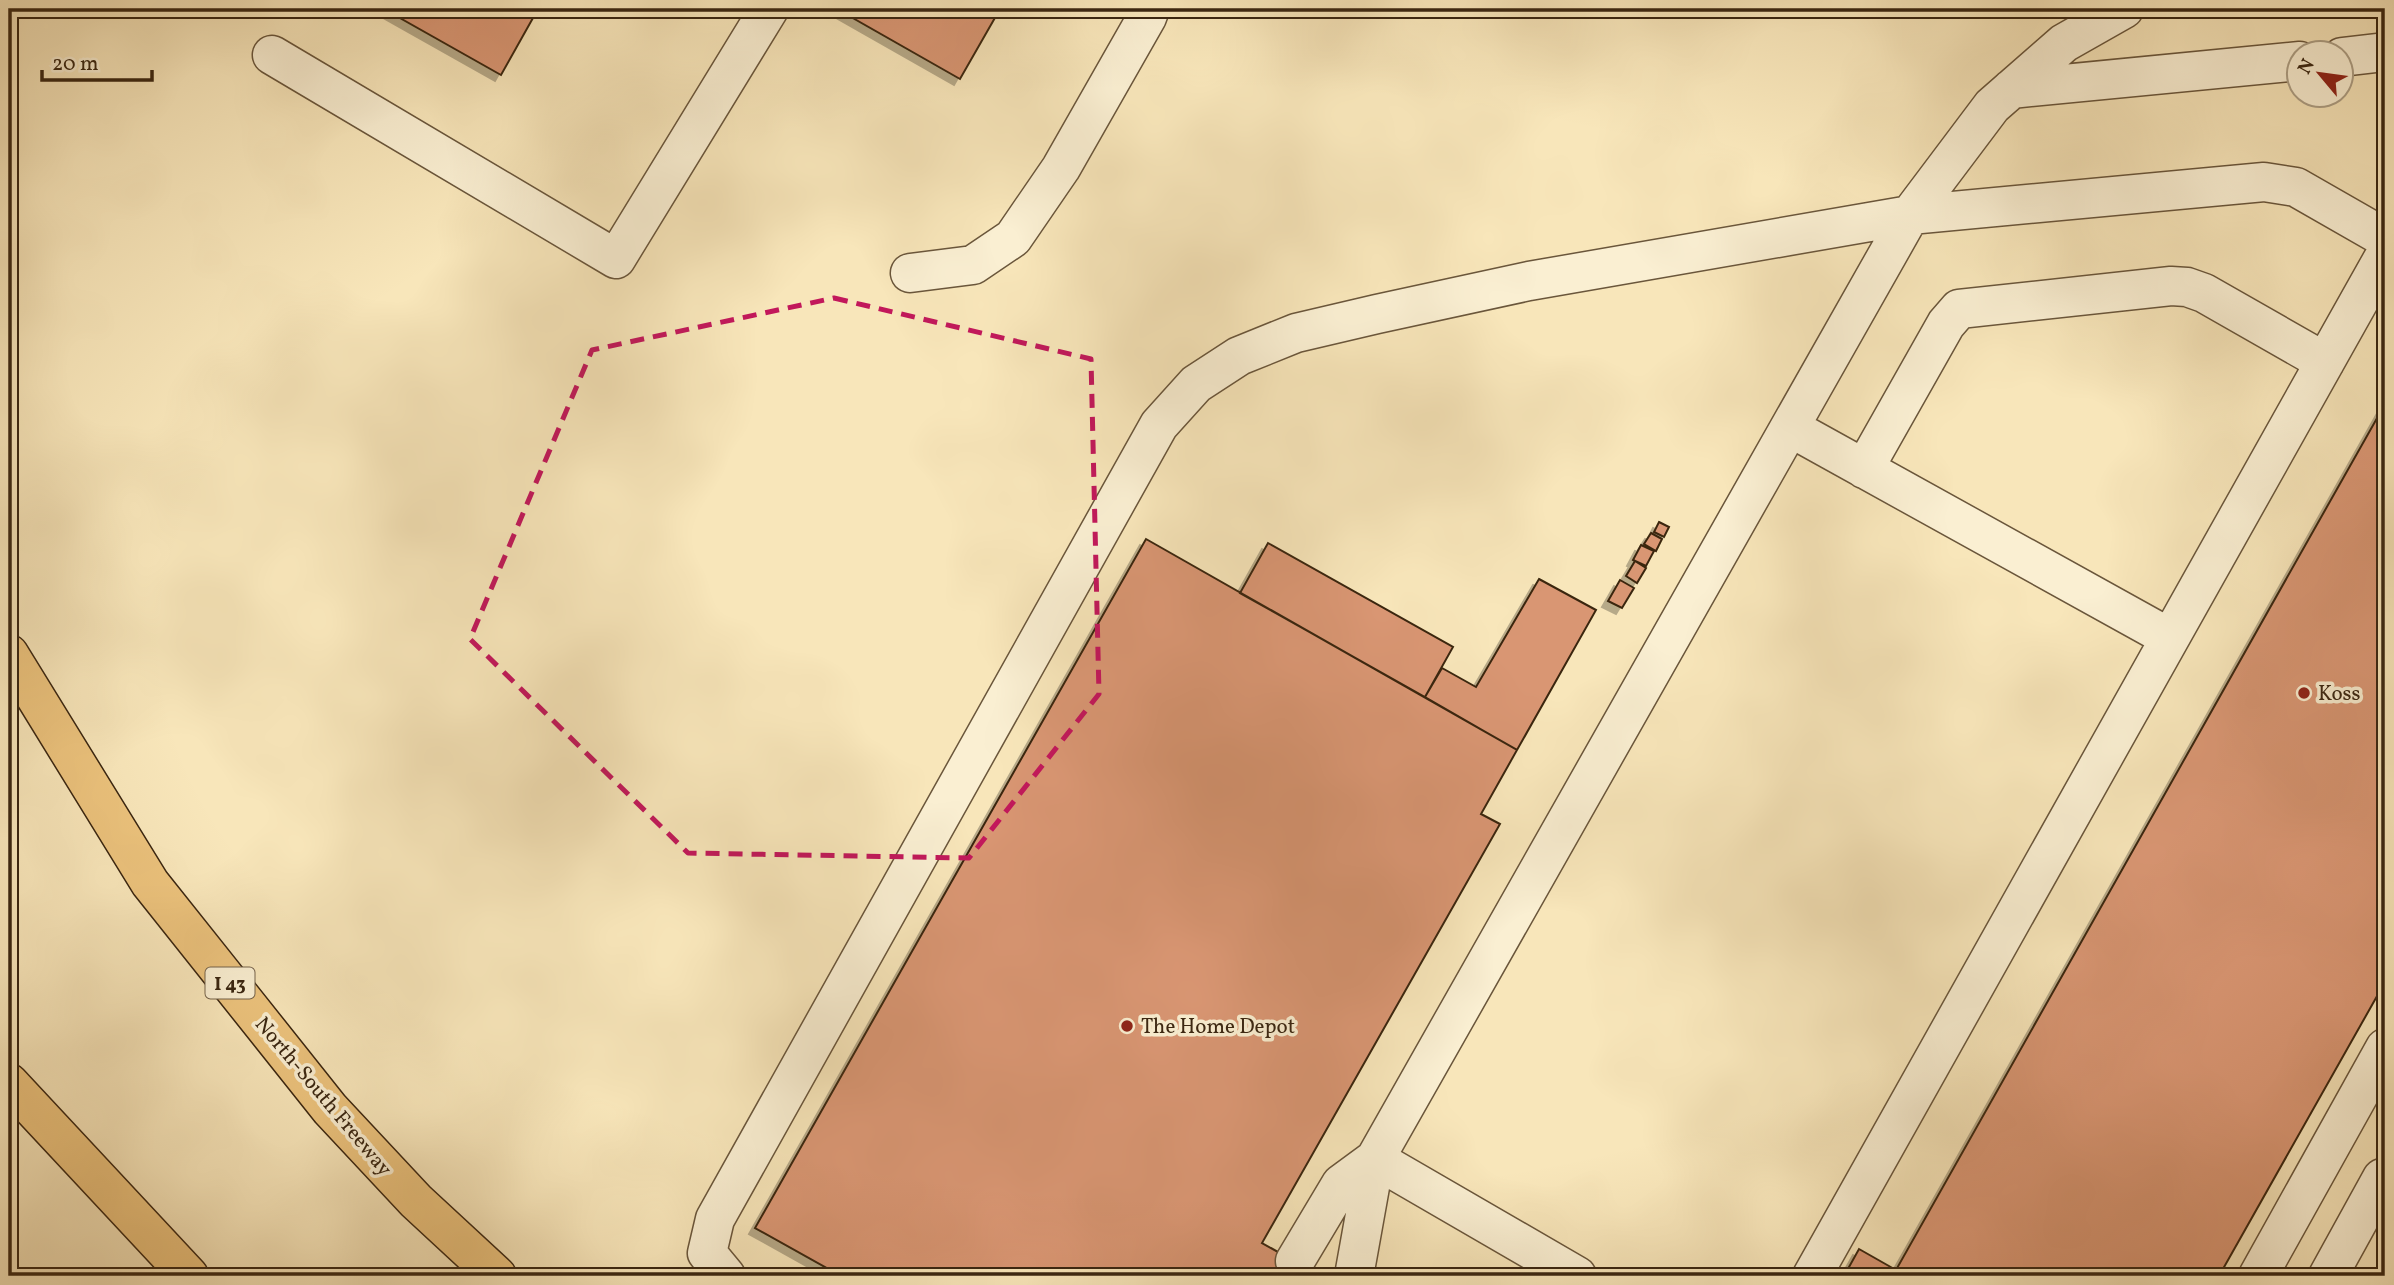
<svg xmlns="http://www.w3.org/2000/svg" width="2394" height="1285" font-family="Vollkorn,serif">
	<defs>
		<filter id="shadow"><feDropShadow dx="-6" dy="6" stdDeviation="0" flood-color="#0004"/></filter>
	</defs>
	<rect width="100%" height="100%" fill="#f8e6ba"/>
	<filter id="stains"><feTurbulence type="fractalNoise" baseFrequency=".00286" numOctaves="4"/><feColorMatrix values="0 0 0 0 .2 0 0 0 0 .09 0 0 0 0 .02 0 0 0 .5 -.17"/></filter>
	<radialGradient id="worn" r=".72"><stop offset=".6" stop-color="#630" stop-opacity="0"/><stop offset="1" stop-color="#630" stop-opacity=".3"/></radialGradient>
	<!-- building -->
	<path fill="#d99673" stroke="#3a2611" stroke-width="2" filter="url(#shadow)" d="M384 9H538L501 75Z
		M837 9H1000L960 79Z
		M2385 404V982L2219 1276H1844L1859 1249 1896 1270Z
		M1659 522 1669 527 1664 537 1654 532Z
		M1651 533 1662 539 1656 551 1644 544Z
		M1146 539 1517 750 1481 814 1500 824 1262 1243 1319 1275 841 1276 755 1228Z
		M1268 543 1453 647 1425 697 1240 593Z
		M1641 545 1654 551 1646 566 1633 560Z
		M1635 561 1646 568 1637 583 1626 576Z
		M1539 579 1596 610 1517 750 1425 697 1442 668 1476 687Z
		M1620 580 1634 588 1622 608 1608 601Z"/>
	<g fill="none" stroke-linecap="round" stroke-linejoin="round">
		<!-- minor casing -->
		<g stroke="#6a563b" stroke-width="41">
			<path id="minor" d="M272 55 616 259 769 9
				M2342 57 2385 52
				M2011 89 2300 61
				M910 273 973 265 1013 238 1061 168 1147 17 1150 9
				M1791 428 2170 638
				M1864 469 1946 324 1959 309 2171 286 2187 287 2204 293 2325 362
				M1295 1261 1341 1184 1375 1159 1910 215 1992 106 2064 43 2124 9
				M726 1276 707 1253 715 1219 1159 425 1196 384 1239 356 1296 333 1377 314 1529 281 1910 215 2264 182 2296 187 2385 238
				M1354 1276 1375 1159 1577 1276
				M1812 1276 2385 255
				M2258 1276 2385 1048
				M2328 1276 2382 1178"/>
		</g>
		<!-- highway casing -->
		<g stroke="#3a2611" stroke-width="41">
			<path id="highway" d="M9 654 150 883 330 1109 416 1201 497 1276
				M9 1083 189 1276"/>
		</g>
		<!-- minor -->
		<use href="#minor" stroke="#faefd2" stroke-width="38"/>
		<!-- highway -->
		<use href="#highway" stroke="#ecc37d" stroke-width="38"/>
	</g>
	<!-- marked area -->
	<path fill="none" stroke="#c2185b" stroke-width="5" stroke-dasharray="14 9" stroke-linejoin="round" d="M834 298 1091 359 1099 694 969 858 688 853 470 639 592 350Z"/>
	<!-- markers -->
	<g fill="#8f2418" stroke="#faefd2" stroke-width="2.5">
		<circle cx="2304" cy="693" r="7"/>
		<circle cx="1127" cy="1026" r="7"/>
	</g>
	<g text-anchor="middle" stroke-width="7" stroke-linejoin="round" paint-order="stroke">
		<!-- shield labels -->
		<rect fill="#faefd2" stroke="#74624b" stroke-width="2" x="205.5" y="967.5" width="49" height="31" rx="5"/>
		<g font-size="19" font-weight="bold" fill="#3a2611">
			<text x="230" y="990">I 43</text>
		</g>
		<!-- poi labels -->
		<g font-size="21" fill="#3a2611" stroke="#faefd2" text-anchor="start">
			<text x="2318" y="700">Koss</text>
			<text x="1141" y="1033">The Home Depot</text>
		</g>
		<!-- street labels -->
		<g font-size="21" fill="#3a2611" stroke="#faefd2">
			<text transform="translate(324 1096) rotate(50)" y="7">North-South Freeway</text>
		</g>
	</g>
	<!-- margin -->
	<rect width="2394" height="1285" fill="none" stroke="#f8e6ba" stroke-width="35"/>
	<rect x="10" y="10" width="2373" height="1264" fill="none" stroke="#3a2611" stroke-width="3.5"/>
	<rect x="18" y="18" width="2359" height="1250" fill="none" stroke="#3a2611" stroke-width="2"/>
	<!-- north arrow -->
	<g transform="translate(2320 74) rotate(299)"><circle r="33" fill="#faefd2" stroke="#ad9f85" stroke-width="2"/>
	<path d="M0-5L12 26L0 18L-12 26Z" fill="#8f2418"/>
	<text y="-10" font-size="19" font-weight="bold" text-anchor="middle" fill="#3a2611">N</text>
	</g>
	<!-- scale -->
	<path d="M42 70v10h110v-10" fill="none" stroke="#3a2611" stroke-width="3.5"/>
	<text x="52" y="70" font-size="21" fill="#3a2611" stroke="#faefd2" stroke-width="5" paint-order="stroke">20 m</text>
	<rect width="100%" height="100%" filter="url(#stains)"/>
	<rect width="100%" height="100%" fill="url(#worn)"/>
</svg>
